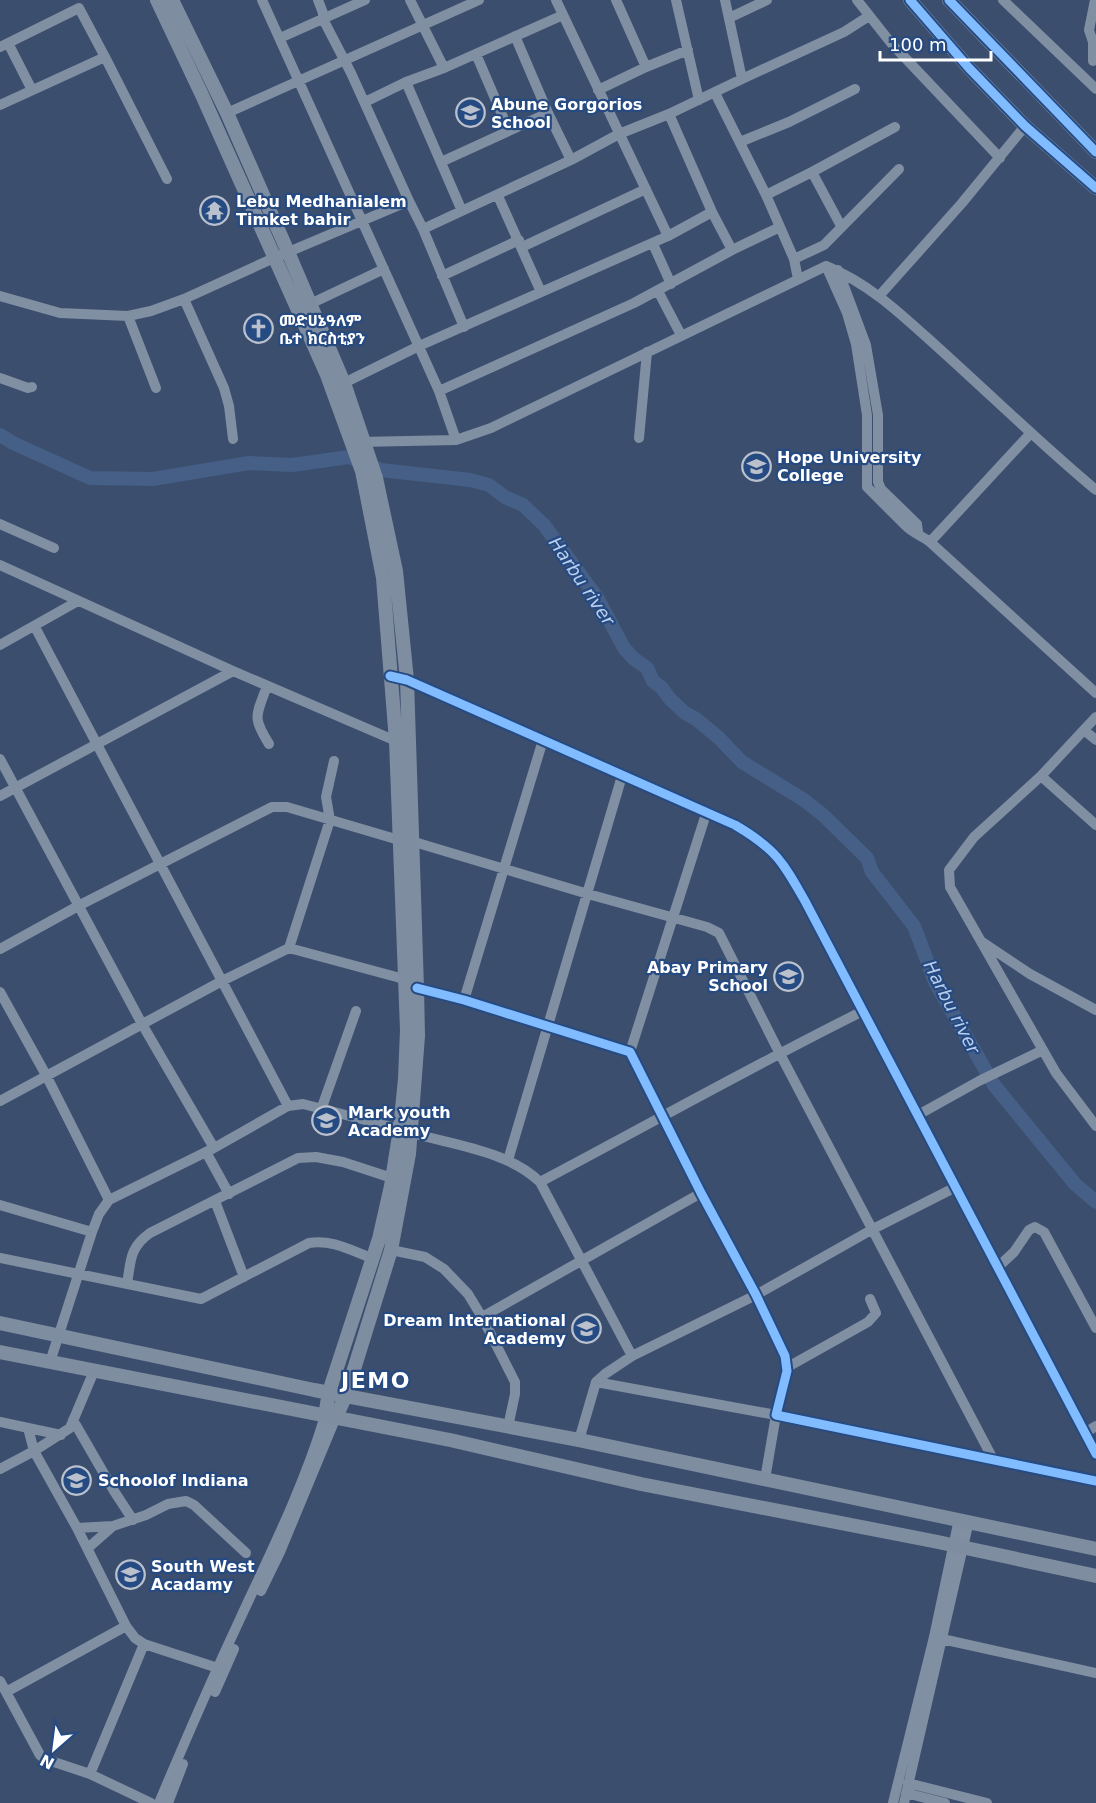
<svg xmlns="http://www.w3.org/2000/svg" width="1096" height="1803" font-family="'DejaVu Sans','Noto Sans Ethiopic',sans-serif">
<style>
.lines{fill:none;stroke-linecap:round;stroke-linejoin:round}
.river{stroke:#465f86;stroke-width:14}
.minor{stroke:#818fa3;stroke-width:10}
.major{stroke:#7f8da1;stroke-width:14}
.cycleway-casing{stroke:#264a82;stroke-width:13}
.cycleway{stroke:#80bcff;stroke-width:9}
.labels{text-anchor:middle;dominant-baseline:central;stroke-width:4.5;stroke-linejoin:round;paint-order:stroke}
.poi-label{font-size:16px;font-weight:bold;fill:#fff;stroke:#264a82;text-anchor:start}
.water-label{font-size:18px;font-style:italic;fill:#b9cfee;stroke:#264a82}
.district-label{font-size:22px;font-weight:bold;letter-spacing:1.5px;fill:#fff;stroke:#264a82}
</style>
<rect width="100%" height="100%" fill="#3b4e6d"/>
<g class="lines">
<path class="river" d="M0 435 13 443 90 478 153 479 249 463 292 465 349 457 381 470 470 480 489 485 505 497 523 505 544 525 598 599 624 648 634 659 647 668 653 681 662 688 670 699 685 713 696 719 719 738 742 762 804 800 823 815 867 858 872 872 914 926 935 982 994 1085 1075 1184 1096 1202"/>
<path class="minor" d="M262 0 439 391 456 440
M318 0 323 13V19L351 73 409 201
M410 0 444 68
M676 0 699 100
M857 0 891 43 1000 158
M1003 0 1096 89
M729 18 767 0
M515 36 548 113 571 160
M280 38 365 0
M8 43 32 90
M0 47 79 8 105 57 0 105
M476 54 509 131
M105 57 167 179
M1093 61V42L1089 30 1095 0
M646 67 688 50
M742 79 844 32 869 16
M406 82 462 211
M598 90 646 67 616 0
M715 93 766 195 794 259 798 279
M365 102 406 82 444 68 563 15
M227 113 479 0
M740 142 789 122 855 89
M441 162 548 113
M812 172 841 226
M766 195 812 172 895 127
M498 196 541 292
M712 212 732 250
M423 229 464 327
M668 236 712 212 669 114
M653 244 671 284
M522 247 646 189
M794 259 824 245 899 169
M826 266 847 313 856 344 867 415V487L906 526C913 533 922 536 930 542L1096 693
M838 270 866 345 878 415V482L881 489 917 524 918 532
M442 276 519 240
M658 291 681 335
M880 295 962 203 1025 126
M0 296 60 313 128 316 151 311 184 299 274 258 409 201 423 229 571 160 619 134 669 114 742 79 725 0
M184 299 224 388 229 406 233 439
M310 304 384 269
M128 316 156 388
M0 378 28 388 32 387
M344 383 419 346 668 236 556 0
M439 391 634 303 732 250 780 227
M639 438 647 352
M359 442 456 440 491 428 826 266C873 285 906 319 943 352 994 398 1043 446 1096 490
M0 524 54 548
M930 542 1030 434
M0 565 233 671 396 741
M35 627 288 1106
M0 645 78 601
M390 676 407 680 735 825C776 849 783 862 805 901L1096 1454
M267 686C256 716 252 717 269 744
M1096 717 1041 776 974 837 949 870 950 887 1056 1073 1096 1126
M1085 731 1096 740
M0 759 142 1024 214 1148
M1041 776 1096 825
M0 796 233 671
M411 841 588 894 707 927 719 933 779 1052 993 1459
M982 942 1030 974 1096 1010
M289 948 330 820 326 797 334 761
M0 949 80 905 272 807H287L399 840
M417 988 464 1000 630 1052 701 1193 756 1295 785 1356 787 1371 776 1415 1096 1481
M0 992 46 1075 109 1200
M464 1000 543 740
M630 1052 706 814
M0 1101 222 981 289 948 404 979
M322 1107 356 1011
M918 1115 979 1081 1043 1050
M412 1133C454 1145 508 1151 540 1182L632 1356
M206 1152 229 1194
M508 1160 622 776
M540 1182C648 1125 754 1065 863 1011
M215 1201 244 1277
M0 1205 92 1232
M391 1250 425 1257 444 1269 468 1294 482 1317 515 1382V1394L508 1427
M0 1258 201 1299 309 1243C332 1239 352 1251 374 1259
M998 1267 1014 1252 1029 1230 1035 1227 1044 1232 1096 1328
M127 1284C131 1261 129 1248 150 1233L298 1158 316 1157 343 1162 392 1178
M482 1317 701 1193
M50 1362 92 1232 99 1214 109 1200 214 1148 288 1106 303 1104 400 1129
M786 1368 868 1322 876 1313 870 1299
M596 1382 776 1415 765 1479
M73 1420 114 1491 133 1520
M0 1422 61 1435
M28 1428 34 1451 77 1528 126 1626 135 1638 144 1644 224 1670
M1085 1433 1096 1426
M579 1440 596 1382 605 1374 632 1356 756 1295 873 1229 956 1187
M0 1469 34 1451 70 1428 94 1371
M77 1528 113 1526 146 1515 168 1504 186 1501 194 1505 246 1553
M88 1548 113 1526
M261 1591 280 1552 336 1417
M942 1639 1096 1673
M0 1681 40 1755 45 1759 90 1774 151 1803
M6 1692 126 1626
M215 1692 234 1649
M90 1774 144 1644
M908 1783 987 1803
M906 1793 945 1803
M159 1803C185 1741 212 1679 240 1619 271 1552 304 1486 325 1416
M168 1803 183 1764
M893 1803 934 1637 959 1519
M904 1803 969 1521"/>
<path class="major" d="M157 0 202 95 327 375 362 471 383 578 396 741 407 1030 405 1079 400 1129 391 1186 379 1239 329 1392 325 1416
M172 0 227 113 288 252 344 383 376 478 396 571 407 680 417 988 418 1036 409 1154 391 1250 346 1395 336 1417
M910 0 969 68 1025 126 1096 188
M949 0 1096 152
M0 1323 314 1390 579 1440 1096 1549
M0 1352 450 1440 641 1484 938 1542 1096 1576"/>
<defs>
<path id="cycleway" d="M910 0 969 68 1025 126 1096 188
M949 0 1096 152
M390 676 407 680 735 825C776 849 783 862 805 901L1096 1454
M417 988 464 1000 630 1052 701 1193 756 1295 785 1356 787 1371 776 1415 1096 1481"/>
</defs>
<use href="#cycleway" class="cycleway-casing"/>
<use href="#cycleway" class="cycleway"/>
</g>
<defs>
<symbol id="school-ring" viewBox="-11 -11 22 22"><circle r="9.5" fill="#264a82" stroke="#bac1cc" stroke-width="1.5"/><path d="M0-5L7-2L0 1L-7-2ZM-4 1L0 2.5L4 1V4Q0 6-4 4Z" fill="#bac1cc"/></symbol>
<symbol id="temple-ring" viewBox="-11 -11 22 22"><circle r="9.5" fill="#264a82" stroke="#bac1cc" stroke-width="1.5"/><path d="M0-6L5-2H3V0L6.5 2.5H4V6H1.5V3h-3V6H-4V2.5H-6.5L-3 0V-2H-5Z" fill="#bac1cc"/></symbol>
<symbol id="church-ring" viewBox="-11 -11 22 22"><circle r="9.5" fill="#264a82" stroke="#bac1cc" stroke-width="1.5"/><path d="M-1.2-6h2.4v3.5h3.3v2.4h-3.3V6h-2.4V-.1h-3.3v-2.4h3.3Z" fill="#bac1cc"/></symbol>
</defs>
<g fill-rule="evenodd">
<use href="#school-ring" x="454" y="96" width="33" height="33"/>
<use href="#temple-ring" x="198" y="194" width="33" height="33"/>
<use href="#church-ring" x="242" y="312" width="33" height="33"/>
<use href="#school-ring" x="740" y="450" width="33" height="33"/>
<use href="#school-ring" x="772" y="960" width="33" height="33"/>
<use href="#school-ring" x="310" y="1104" width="33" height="33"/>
<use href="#school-ring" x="570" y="1312" width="33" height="33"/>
<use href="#school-ring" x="60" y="1464" width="33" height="33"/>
<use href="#school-ring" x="114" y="1558" width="33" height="33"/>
</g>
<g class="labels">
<g class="poi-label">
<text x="491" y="104">Abune Gorgorios<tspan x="491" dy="18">School</tspan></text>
<text x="236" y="201">Lebu Medhanialem<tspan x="236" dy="18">Timket bahir</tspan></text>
<text x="279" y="320">መድሀኔዓለም<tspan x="279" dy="18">ቤተ ክርስቲያን</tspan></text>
<text x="777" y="457">Hope University<tspan x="777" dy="18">College</tspan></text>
<text x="768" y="967" text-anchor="end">Abay Primary<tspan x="768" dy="18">School</tspan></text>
<text x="348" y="1112">Mark youth<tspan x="348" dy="18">Academy</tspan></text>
<text x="566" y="1320" text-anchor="end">Dream International<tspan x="566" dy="18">Academy</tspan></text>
<text x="98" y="1480">Schoolof Indiana</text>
<text x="151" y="1566">South West<tspan x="151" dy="18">Acadamy</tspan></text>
</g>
<g class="water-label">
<text transform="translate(582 581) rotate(56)">Harbu river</text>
<text transform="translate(952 1007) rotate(63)">Harbu river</text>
</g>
<g class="district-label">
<text x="376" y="1380">JEMO</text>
</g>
</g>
<g transform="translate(54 1749) rotate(208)" stroke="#264a82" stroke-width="4.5" paint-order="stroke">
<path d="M0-4.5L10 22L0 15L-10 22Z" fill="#ffffff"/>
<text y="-9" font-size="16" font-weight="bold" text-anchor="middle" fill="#ffffff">N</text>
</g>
<path d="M880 51v9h111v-9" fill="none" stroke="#ffffff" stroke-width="3"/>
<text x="889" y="51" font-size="18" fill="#ffffff" stroke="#264a82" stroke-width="4.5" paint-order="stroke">100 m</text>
</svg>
